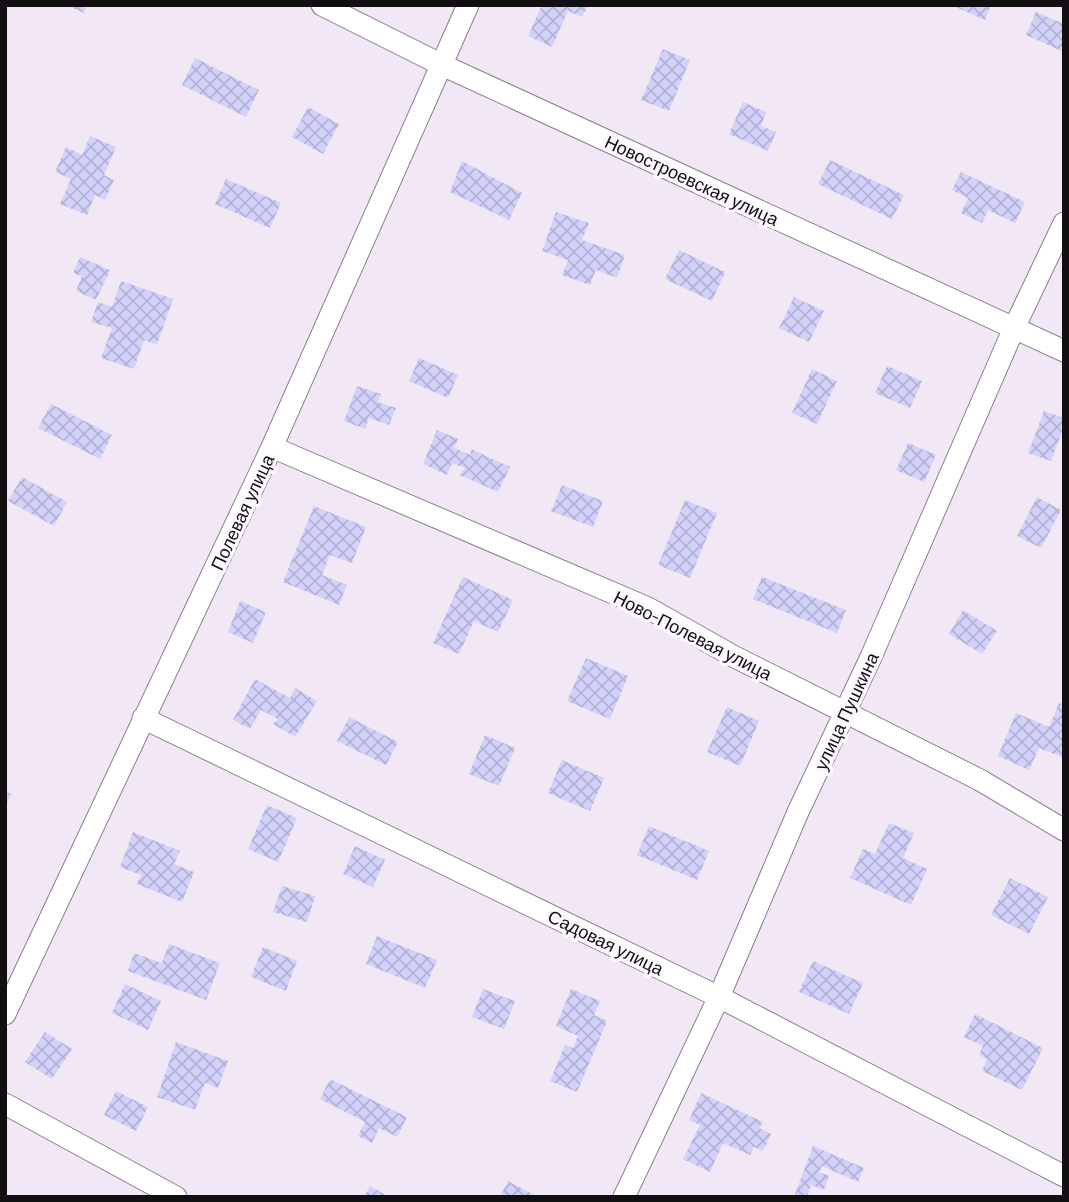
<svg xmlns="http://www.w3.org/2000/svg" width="1069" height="1202" font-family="Barlow,sans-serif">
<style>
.building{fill:url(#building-cross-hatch)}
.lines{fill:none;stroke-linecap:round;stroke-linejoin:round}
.minor-casing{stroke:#8a818d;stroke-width:23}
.minor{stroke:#fff;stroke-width:21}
.labels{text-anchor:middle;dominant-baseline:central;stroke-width:7;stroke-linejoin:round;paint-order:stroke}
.street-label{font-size:18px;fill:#120f13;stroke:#fdf7ff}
</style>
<defs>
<pattern id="building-cross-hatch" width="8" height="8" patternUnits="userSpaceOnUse" patternTransform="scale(1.75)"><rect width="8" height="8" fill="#d2d1fa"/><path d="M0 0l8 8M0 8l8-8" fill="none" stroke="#b3b2d5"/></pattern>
</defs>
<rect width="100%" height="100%" fill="#f2e8f5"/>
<path class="building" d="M66 5H87L84 13Z
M542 5H588L582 17 568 11 552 47 528 36Z
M951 5H991L985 20Z
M1036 12 1064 24V52L1026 35Z
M663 49 690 60 669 111 641 100Z
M195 58 259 90 246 117 182 85Z
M743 102 766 112 761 126 776 132 768 151 729 134Z
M308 107 339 124 323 154 292 137Z
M90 136 116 147 104 175 114 180 105 200 95 195 87 215 60 204 71 179 55 172 66 147 82 155Z
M830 160 904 195 892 219 818 184Z
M462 161 522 193 509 220 450 192Z
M961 172 1025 202 1015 223 988 210 982 223 961 213 968 198 952 190Z
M226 179 281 203 270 228 215 204Z
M556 212 589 223 582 240 625 255 617 278 596 270 590 285 562 275 568 260 542 251Z
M679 250 725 272 712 301 665 279Z
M80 257 110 270 96 300 76 291 82 276 73 273Z
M121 281 173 299 157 345 144 340 134 369 101 358 112 328 91 322 98 302 112 307Z
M794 297 824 311 809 342 779 328Z
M419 358 458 375 448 398 409 381Z
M887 366 922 381 910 408 875 393Z
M812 369 837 381 817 424 792 413Z
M357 386 381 394 378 402 396 408 389 425 369 418 365 429 344 421Z
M51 404 112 435 100 459 38 428Z
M1044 411 1064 418V426L1051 461 1028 453Z
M437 430 458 439 454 448 471 455V449L510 467 498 492 460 475 465 468 452 463 447 475 423 464Z
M908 443 936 455 924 482 896 470Z
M22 477 67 502 54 526 8 501Z
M562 485 603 501 593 527 551 511Z
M1037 497 1061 510 1041 548 1017 536Z
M685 500 717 513 690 578 658 565Z
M314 506 366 527 352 563 330 555 322 575 347 585 339 605 283 582Z
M463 577 513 600 498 632 474 621 459 654 433 643Z
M762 577 846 610 837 633 753 599Z
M240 601 266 612 253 643 228 632Z
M963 610 997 631 982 654 949 634Z
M586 658 628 676 610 719 567 701Z
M255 679 290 698 295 688 317 701 295 737 273 724 278 719 261 710 250 729 233 720Z
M1059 703 1064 705 1062 757 1039 748 1029 770 998 756 1016 713 1049 727Z
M727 707 759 721 740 766 707 752Z
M349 717 398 742 386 765 337 741Z
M485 735 515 748 499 786 469 774Z
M562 760 604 778 590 811 548 793Z
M5 791 11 794 5 808Z
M267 805 297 818 278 862 248 849Z
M889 823 914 833 903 858 927 869 911 905 850 878 863 849 875 854Z
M649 826 709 851 697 880 637 855Z
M133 832 180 851 174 864 194 872 182 902 137 884 141 875 120 867Z
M355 846 385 860 373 887 343 874Z
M1010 878 1048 897 1029 934 991 915Z
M282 886 315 896 307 922 273 912Z
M377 936 437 960 425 988 366 964Z
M169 944 220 963 206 1000 128 971 134 953 162 963Z
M263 947 297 961 286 991 251 977Z
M813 961 863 983 849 1014 799 992Z
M125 984 161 1001 148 1030 112 1013Z
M483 989 515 1001 504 1029 472 1017Z
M571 989 600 1001 594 1015 607 1021 577 1092 550 1081 565 1045 573 1048 578 1036 556 1026Z
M975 1014 1043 1048 1022 1090 982 1071 987 1059 979 1055 983 1046 964 1037Z
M45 1032 72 1049 52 1079 25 1062Z
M176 1042 228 1061 218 1088 205 1083 195 1110 157 1097Z
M330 1079 407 1117 397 1137 379 1128 372 1143 358 1136 365 1122 320 1099Z
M116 1091 148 1107 136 1131 104 1115Z
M701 1093 763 1122 759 1128 771 1134 763 1151 754 1147 750 1155 723 1143 710 1172 683 1159 700 1125 689 1120Z
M813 1146 864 1168 858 1182 822 1166 819 1172 829 1176 824 1190 811 1185 807 1197H794Z
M508 1181 538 1197H500Z
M370 1186 389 1197H364Z"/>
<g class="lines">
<defs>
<path id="minor" d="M322 5 440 64 1064 351
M272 447 648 608 733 656 980 780 1064 830
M143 718 719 997 1064 1176
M5 1014 272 447 468 5
M5 1104 176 1197
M624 1197 719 997 798 812 871 657 1014 328 1064 223"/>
</defs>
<use href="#minor" class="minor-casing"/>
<use href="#minor" class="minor"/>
</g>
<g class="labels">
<g class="street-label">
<text transform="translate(692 180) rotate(25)">Новостроевская улица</text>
<text transform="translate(242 512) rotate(-65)">Полевая улица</text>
<text transform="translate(693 635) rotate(27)">Ново-Полевая улица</text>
<text transform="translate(846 711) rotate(-65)">улица Пушкина</text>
<text transform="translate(606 942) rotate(26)">Садовая улица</text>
</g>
</g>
<rect width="1069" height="1202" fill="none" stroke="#120f13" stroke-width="14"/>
</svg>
